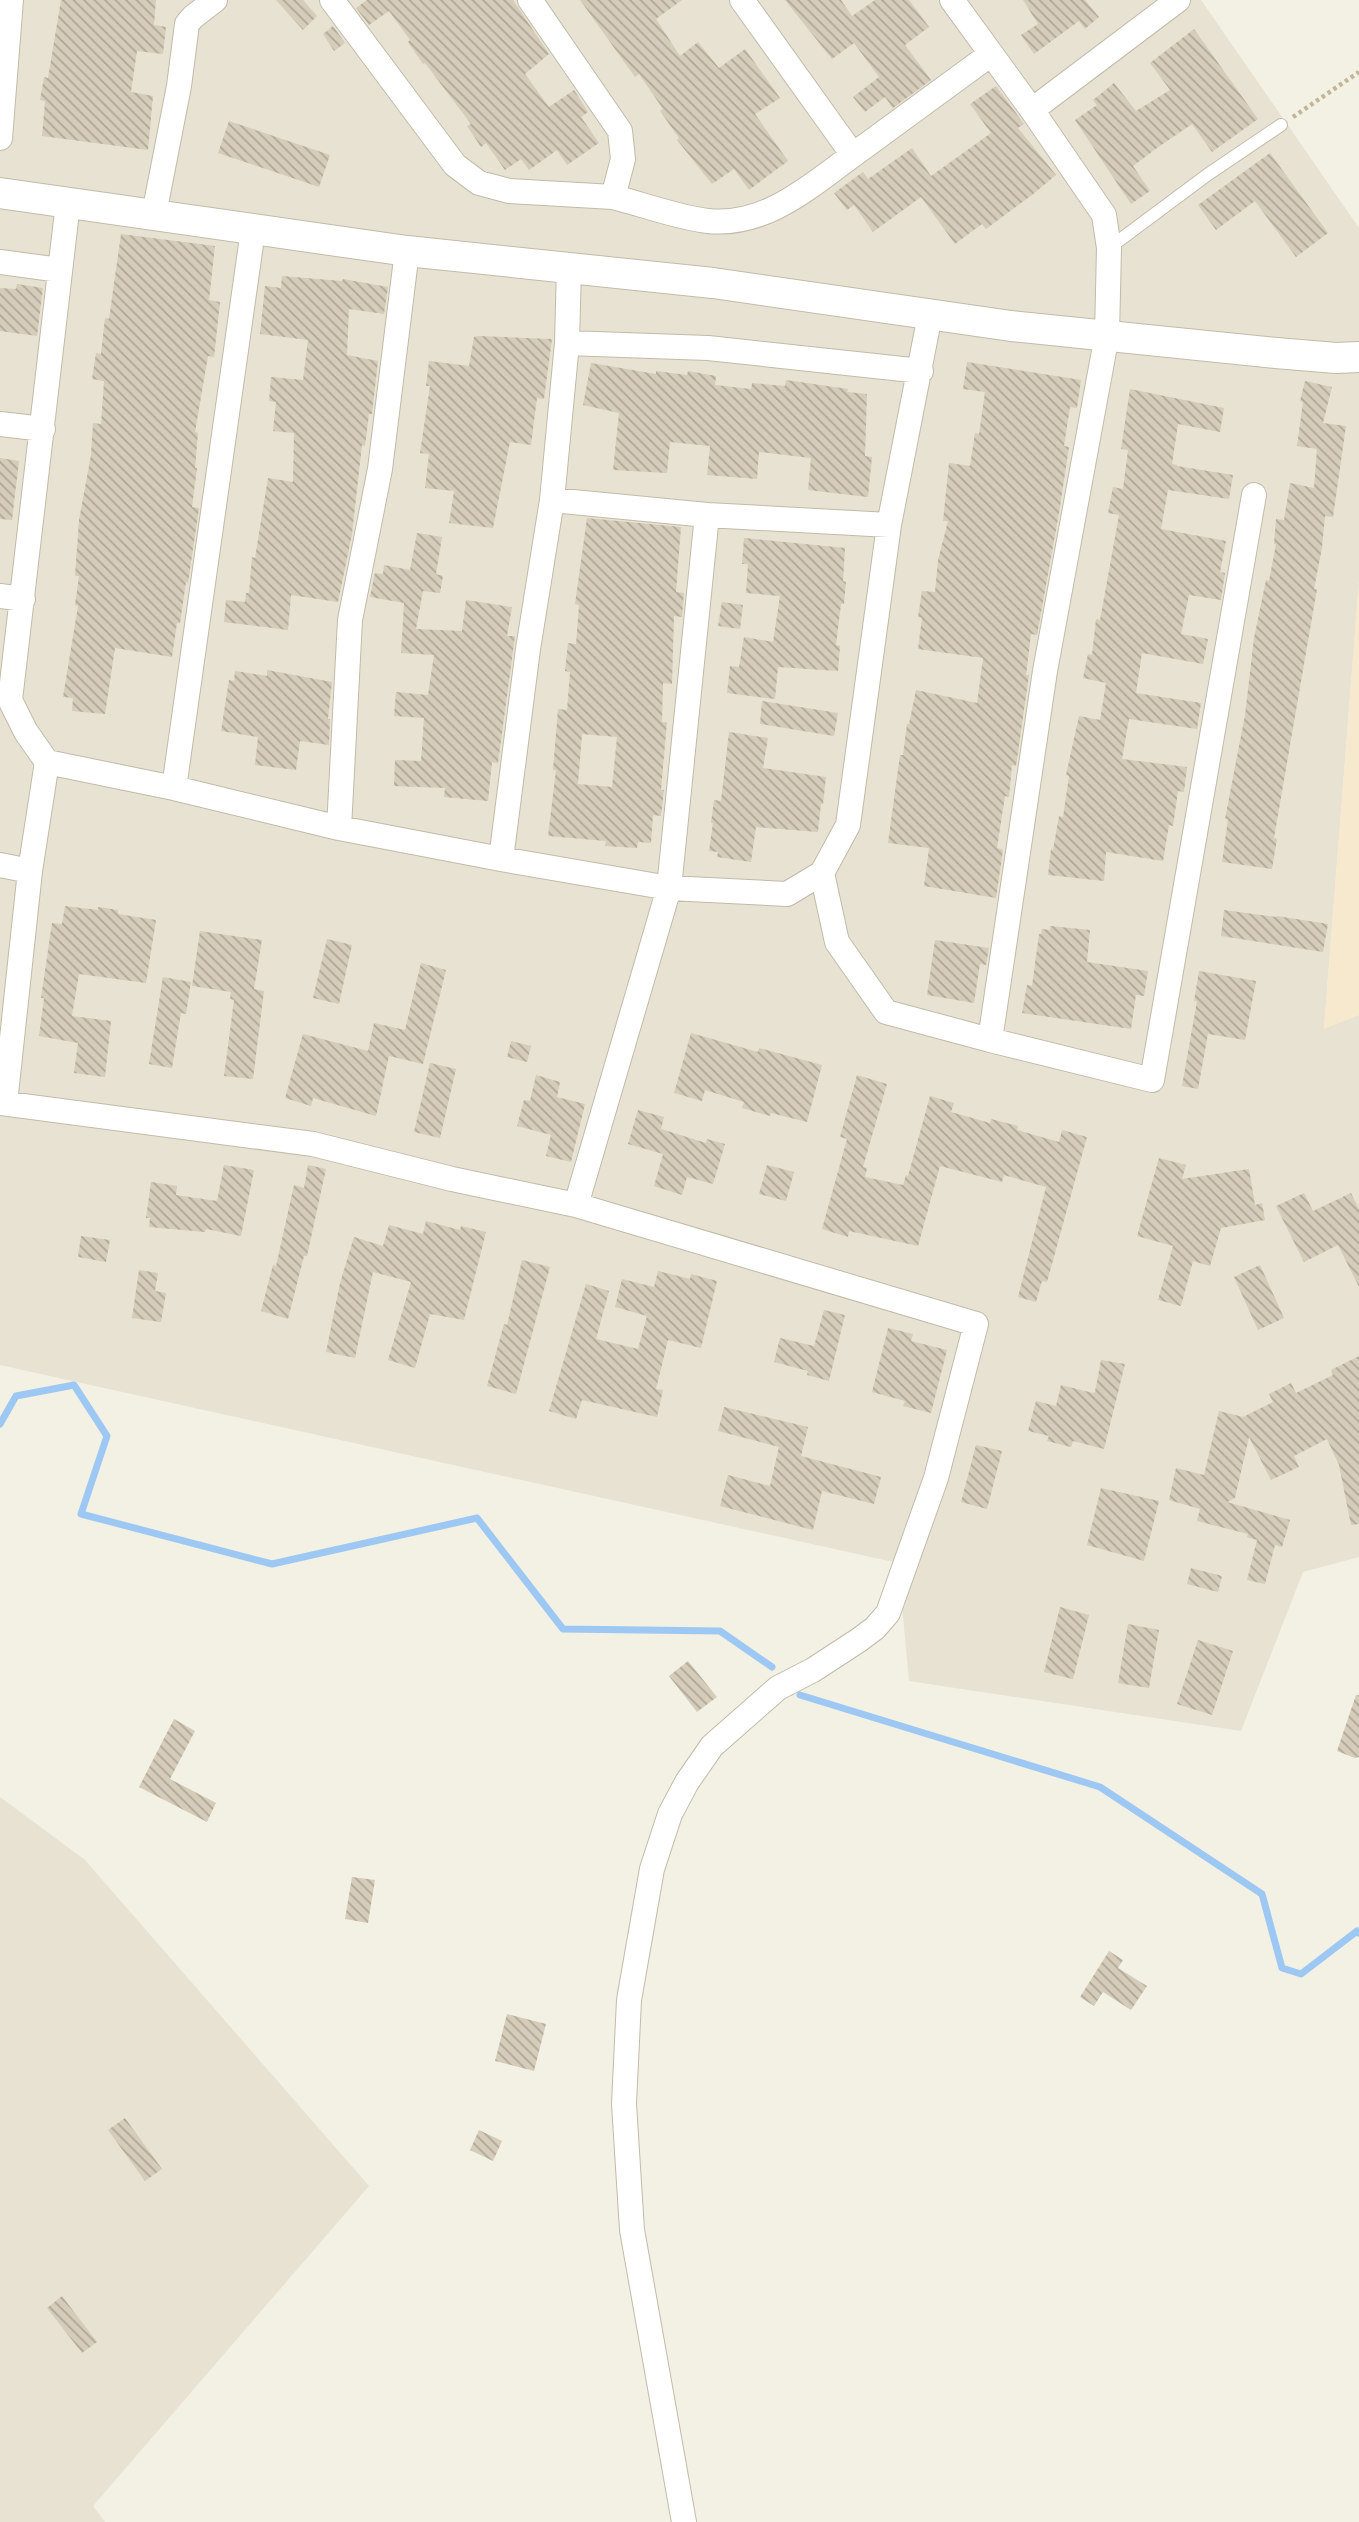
<svg xmlns="http://www.w3.org/2000/svg" width="1359" height="2522" font-family="'Nunito Sans',sans-serif">
<style>
.residential{fill:#e7e2d2}
.commercial{fill:#f6e9cd}
.lines{fill:none;stroke-linecap:round;stroke-linejoin:round}
.stream{stroke:#9dc8f3;stroke-width:7}
.building{fill:url(#building-back-hatch);fill-rule:evenodd}
.service-casing{stroke:#c1bba9;stroke-width:14}
.minor-casing{stroke:#c1bba9;stroke-width:26}
.tertiary-casing{stroke:#c1bba9;stroke-width:32}
.path{stroke:#c1b697;stroke-width:4.5;stroke-dasharray:3.5 3.5;stroke-linecap:butt}
.service{stroke:#fff;stroke-width:12}
.minor{stroke:#fff;stroke-width:24}
.tertiary{stroke:#fff;stroke-width:30}
</style>
<defs>
<pattern id="building-back-hatch" width="6" height="6" patternUnits="userSpaceOnUse" patternTransform="scale(1.75)"><rect width="6" height="6" fill="#d5ccb9"/><path d="M-1 5l2 2M0 0l6 6M5-1l2 2" fill="none" stroke="#afa797"/></pattern>
</defs>
<rect width="100%" height="100%" fill="#f3f0e4"/>
<path class="residential" d="M0 0H1201L1359 228V581L1324 1028 1359 1015V1557L1303 1572 1241 1731 909 1681 898 1563 0 1365Z
M0 1797 85 1860 369 2186 93 2506 105 2522H0Z"/>
<path class="commercial" d="M1359 581V1015L1324 1029Z"/>
<g class="lines">
<path class="stream" d="M0 1424 16 1396 74 1385 107 1436 81 1514 272 1564 477 1518 563 1629 720 1631 772 1667
M800 1695 1100 1787 1262 1894 1282 1968 1301 1974 1357 1931 1359 1933"/>
</g>
<path class="building" d="M61 0H156L154 25 166 27 163 54 137 51 131 92 153 96 148 150 42 136 45 101 40 100 44 77 48 78Z
M276 0H303L317 16 303 30Z
M367 0H513L549 54 525 74 549 107 574 90 588 112 581 117 599 143 567 165 557 150 529 170 521 159 505 170 486 143 481 147 467 126 471 124 425 63 423 64 408 42 410 40 389 11 369 25 356 8Z
M580 0H682L656 19 680 56 698 42 719 68 745 49 780 98 755 114 788 161 749 190 734 169 712 184 677 140 679 138 660 111 663 109 639 74 635 77Z
M785 0H841L852 16 875 0H909L929 27 905 45 931 80 893 108 885 97 865 112 853 97 879 77 854 43 832 59Z
M1023 0H1085L1099 17 1085 29 1079 21 1034 54 1021 35 1038 24Z
M333 26 345 43 334 51 323 34Z
M1194 29 1258 119 1212 152 1192 124 1157 148 1133 166 1150 191 1131 204 1075 120 1097 105 1093 100 1114 83 1136 111 1170 90 1150 63Z
M996 86 1024 124 1018 128 1056 175 1032 195 986 229 982 224 955 244 921 197 873 232 854 205 847 210 834 193 863 172 868 179 912 148 931 176 991 133 970 104Z
M229 121 330 155 319 187 218 153Z
M1270 153 1328 233 1296 257 1255 201 1216 230 1198 205Z
M121 234 215 246 209 300 220 302 214 357 208 356 195 432 198 433 195 468H197L192 507 199 508 188 583 186 582 180 623H177L172 657 115 648 105 714 72 711 73 698 63 697 78 606 75 605 79 576H75L79 520 91 455 93 423 101 424 104 381 92 379 96 353 101 354 105 318 109 319Z
M282 276 342 281 343 279 388 287 384 314 349 309 347 355 378 361 372 414H369L365 446 362 445 352 534 338 602 291 595 288 630 224 622 226 600 245 602 246 593H249L252 557 255 558 268 478 293 482 294 433 273 431 276 402 269 401 271 377 303 380 308 340 260 334 265 286 281 288Z
M17 284 43 288 37 336 0 331V288L16 289Z
M478 336 552 339 544 399 537 398 531 445 510 442 493 528 449 523 454 491 425 488 429 454 420 453 430 386H426L429 361 469 366 474 337Z
M967 362 1081 380 1077 408 1070 407 1064 446 1069 447 1059 513 1037 635 1031 634 1026 675H1029L1016 766 1012 765 1009 797 1005 796 997 848 1003 850 996 898 924 886 929 848 888 843 900 755H903L907 724H909L916 690 977 703 983 658 918 649 922 618 918 617 922 591 935 592 938 560 948 521H943L949 463 970 466 975 433 979 434 985 392 963 389Z
M591 363 656 374V371L687 375 688 371 716 376 715 385 751 389 752 383 785 386 786 380 848 389 847 392 867 394 865 456 872 457 868 497 808 490 811 458 759 452 757 479 707 475 710 446 670 442 667 473 613 470 619 413 583 405Z
M1305 381 1332 387 1323 423 1346 426 1333 517 1325 516 1322 548 1314 589H1317L1274 838 1277 839 1272 869 1222 862 1228 819H1225L1245 715 1254 638 1266 580 1269 581 1276 544H1274L1276 519 1284 520 1290 483 1314 488 1317 449 1297 446 1303 402 1300 401Z
M1130 389 1224 408 1220 432 1178 424 1172 464 1177 465V466L1233 475 1229 499 1168 490 1161 529 1226 541 1220 572 1225 573 1221 600 1189 595 1181 634 1208 639 1203 664 1142 653 1136 693 1201 703 1197 729 1129 719 1122 759 1187 767 1184 792 1178 791 1173 826 1169 825 1163 861 1106 852 1104 881 1048 875 1051 849 1053 850 1059 816 1063 817 1069 776 1066 775 1079 716 1100 720 1106 683 1083 678 1088 654 1092 655 1096 619 1100 620 1119 515 1108 513 1113 487 1123 489 1128 450 1121 449Z
M0 458 19 461 12 520 0 519Z
M587 518 681 527 676 592 684 593 682 617 674 616 672 684 663 683 662 722H667L661 790H664L661 816 653 815 651 843 638 842 637 848 605 846 606 841 548 836 556 770H553L558 709 567 710 570 672 565 671 568 643 576 644 579 605 575 604ZM582 734 617 737 612 787 578 784Z
M417 533 442 537 436 574 443 576 440 593 423 591 416 629 462 631 466 600 512 607 507 636H515L498 763 492 762 488 801 444 797 445 788 394 786 395 760 421 761 424 718 394 716 396 692 428 695 434 655 401 653 404 603 370 597 375 573 383 574 384 565 410 570Z
M744 538 845 548 843 581 846 582 844 604H841L836 645 840 646 838 671 778 667 775 699 727 693 730 666 739 667 744 637 773 642 780 596 746 593 748 564H742Z
M722 602 743 605 740 629 718 626Z
M267 670 332 682 328 719H330L329 745 300 741 296 770 255 765 258 737 221 731 229 680 234 681 235 671 267 676Z
M762 701 838 713 834 736 760 724Z
M729 732 768 738 763 768 826 777 823 804H821L818 832 756 827 751 862 717 857 718 852 709 851 713 823H711L714 800 721 801Z
M65 906 98 910V907L118 910V914L156 920 146 983 79 974 72 1016 111 1021 105 1077 74 1073 78 1043 39 1036 44 998H41L52 923 62 924Z
M1224 910 1276 917 1277 916 1328 924 1323 952 1221 936Z
M1050 926 1090 930 1087 962 1148 971 1144 996 1136 995 1131 1029 1022 1013 1027 985 1032 986 1039 934H1041L1042 929 1050 930Z
M200 931 262 940 254 989 264 991 253 1079 224 1076 234 1000 230 999 231 992 192 986Z
M327 939 352 945 339 1004 313 998Z
M935 940 989 948 986 965 980 964 974 1003 927 995Z
M421 963 446 970 423 1064 389 1056 376 1116 313 1098 311 1106 285 1098 303 1034 368 1051 374 1023 405 1030Z
M1199 971 1256 981 1245 1040 1208 1034 1198 1089 1182 1086 1197 1001H1194Z
M163 977 191 982 186 1014 181 1013 172 1068 149 1064Z
M691 1033 758 1052 759 1048 822 1065 807 1122 771 1113 770 1116 742 1108 744 1102 705 1090 702 1101 674 1093Z
M511 1041 531 1046 527 1062 507 1057Z
M430 1063 456 1069 440 1138 414 1132Z
M536 1075 560 1082 557 1097 585 1104 571 1162 546 1156 551 1135 517 1126 524 1100 530 1101Z
M857 1075 887 1084 863 1167 867 1168 865 1177 903 1185 906 1175 908 1176 930 1096 954 1103 951 1112 990 1123 991 1119 1018 1126 1017 1130 1059 1142 1062 1130 1087 1137 1047 1282 1042 1281 1036 1302 1018 1297 1046 1187 1004 1175 1002 1182 940 1166 918 1246 849 1231 848 1237 822 1229 847 1139 840 1137Z
M638 1110 664 1117 661 1129 706 1143 707 1139 725 1144 713 1184 687 1177 682 1195 654 1186 663 1154 628 1144Z
M1159 1158 1186 1165 1182 1179 1249 1169 1255 1205 1262 1203 1265 1220 1221 1228 1210 1266 1193 1261 1181 1306 1158 1300 1173 1246 1137 1236Z
M224 1165 254 1170 241 1236 206 1229 205 1232 149 1227 150 1218H146L151 1182 177 1186 176 1195 217 1201Z
M308 1165 326 1169 307 1256H304L288 1319 261 1311 273 1265 276 1266 294 1185 304 1188Z
M767 1165 794 1172 786 1201 759 1194Z
M1304 1193 1313 1211 1351 1193 1359 1209V1287L1338 1245 1304 1262 1276 1206Z
M426 1221 460 1230 461 1226 486 1232 464 1320 430 1314 415 1368 388 1360 411 1282 373 1272 355 1358 326 1352 340 1283 354 1237 383 1246 389 1225 423 1234Z
M81 1236 110 1240 106 1262 78 1257Z
M522 1260 550 1267 516 1394 487 1386 504 1324 507 1325Z
M1260 1265 1284 1318 1258 1330 1234 1277Z
M139 1270 158 1273 155 1291 166 1293 161 1322 132 1318Z
M658 1271 690 1279 691 1274 717 1281 701 1348 668 1340 656 1389 663 1390 657 1417 582 1400 576 1419 549 1411 586 1284 609 1291 596 1339 638 1349 647 1316 615 1307 622 1279 654 1287Z
M824 1310 845 1315 829 1381 807 1375 808 1371 774 1362 780 1338 814 1346Z
M888 1328 913 1334 911 1341 947 1350 931 1413 903 1406 905 1401 872 1392Z
M1359 1356V1524L1351 1525 1339 1465 1327 1439 1294 1456 1299 1467 1271 1480 1249 1437 1235 1498 1227 1502 1290 1520 1282 1547 1275 1545 1265 1584 1247 1580 1257 1540 1247 1537 1248 1534 1197 1521 1200 1509 1169 1500 1176 1468 1204 1475 1219 1411 1243 1417 1273 1402 1269 1394 1291 1383 1296 1393 1333 1375 1331 1370Z
M1101 1360 1125 1364 1104 1449 1073 1441 1071 1447 1047 1441 1049 1436 1028 1431 1036 1401 1056 1406 1061 1385 1093 1393 1095 1392Z
M724 1407 808 1427 801 1456 881 1477 874 1504 822 1491 813 1530 720 1506 728 1475 770 1486 779 1447 718 1431Z
M976 1445 1002 1451 987 1509 961 1502Z
M1101 1488 1159 1501 1144 1561 1087 1545Z
M1191 1568 1222 1576 1218 1592 1187 1584Z
M1060 1607 1089 1615 1073 1679 1044 1672Z
M1128 1624 1159 1630 1149 1688 1118 1683Z
M1198 1640 1233 1651 1212 1715 1177 1704Z
M688 1661 717 1697 697 1712 669 1676Z
M1356 1695H1359V1757L1355 1758 1337 1751Z
M174 1719 195 1731 170 1779 216 1803 207 1822 139 1787Z
M352 1877 375 1880 368 1923 345 1919Z
M1109 1951 1123 1960 1118 1968 1147 1986 1131 2010 1103 1992 1094 2006 1080 1997Z
M507 2014 546 2024 534 2071 495 2061Z
M125 2118 162 2169 145 2181 108 2130Z
M479 2130 502 2141 493 2161 470 2150Z
M62 2296 97 2342 82 2353 47 2308Z"/>
<g class="lines">
<defs>
<path id="service" d="M1109 248 1207 175 1281 125"/>
<path id="minor" d="M332 0 455 165 479 183 509 191 613 197 623 159 620 131 530 0
M742 0 853 155 991 54
M952 0 1032 110 1104 215 1109 248 1107 335 1045 671 990 1040 1152 1080 1254 495
M1032 110 1178 0
M0 138 11 0
M613 197C642 204 679 218 708 221 765 227 809 187 853 155
M68 203 10 700 26 732 47 762 174 788 339 828 501 859 669 888 787 894 822 873 848 825 889 525 930 315
M154 214 179 86 187 24 193 17 215 0
M0 262 60 270
M567 343 708 348 921 371
M0 424 43 429
M552 500 707 515 889 525
M0 596 23 599
M174 788 253 230
M339 828 350 620 380 469 407 251
M501 859 528 649 552 500 567 343 569 267
M0 865 30 871
M822 873 837 942 886 1012 990 1040
M0 1103 313 1144 452 1179 576 1205
M5 1103 30 871 47 762
M684 2522 632 2230 624 2104 629 2000 652 1869 670 1814 687 1782 712 1746 778 1688 813 1670 859 1640 875 1628 888 1613 936 1478 976 1324 576 1205 669 888 707 515"/>
<path id="tertiary" d="M0 193 407 251 713 283 1011 326 1276 353 1336 358 1359 357"/>
</defs>
<use href="#service" class="service-casing"/>
<use href="#minor" class="minor-casing"/>
<use href="#tertiary" class="tertiary-casing"/>
<path class="path" d="M1293 117 1359 72"/>
<use href="#service" class="service"/>
<use href="#minor" class="minor"/>
<use href="#tertiary" class="tertiary"/>
</g>
</svg>
